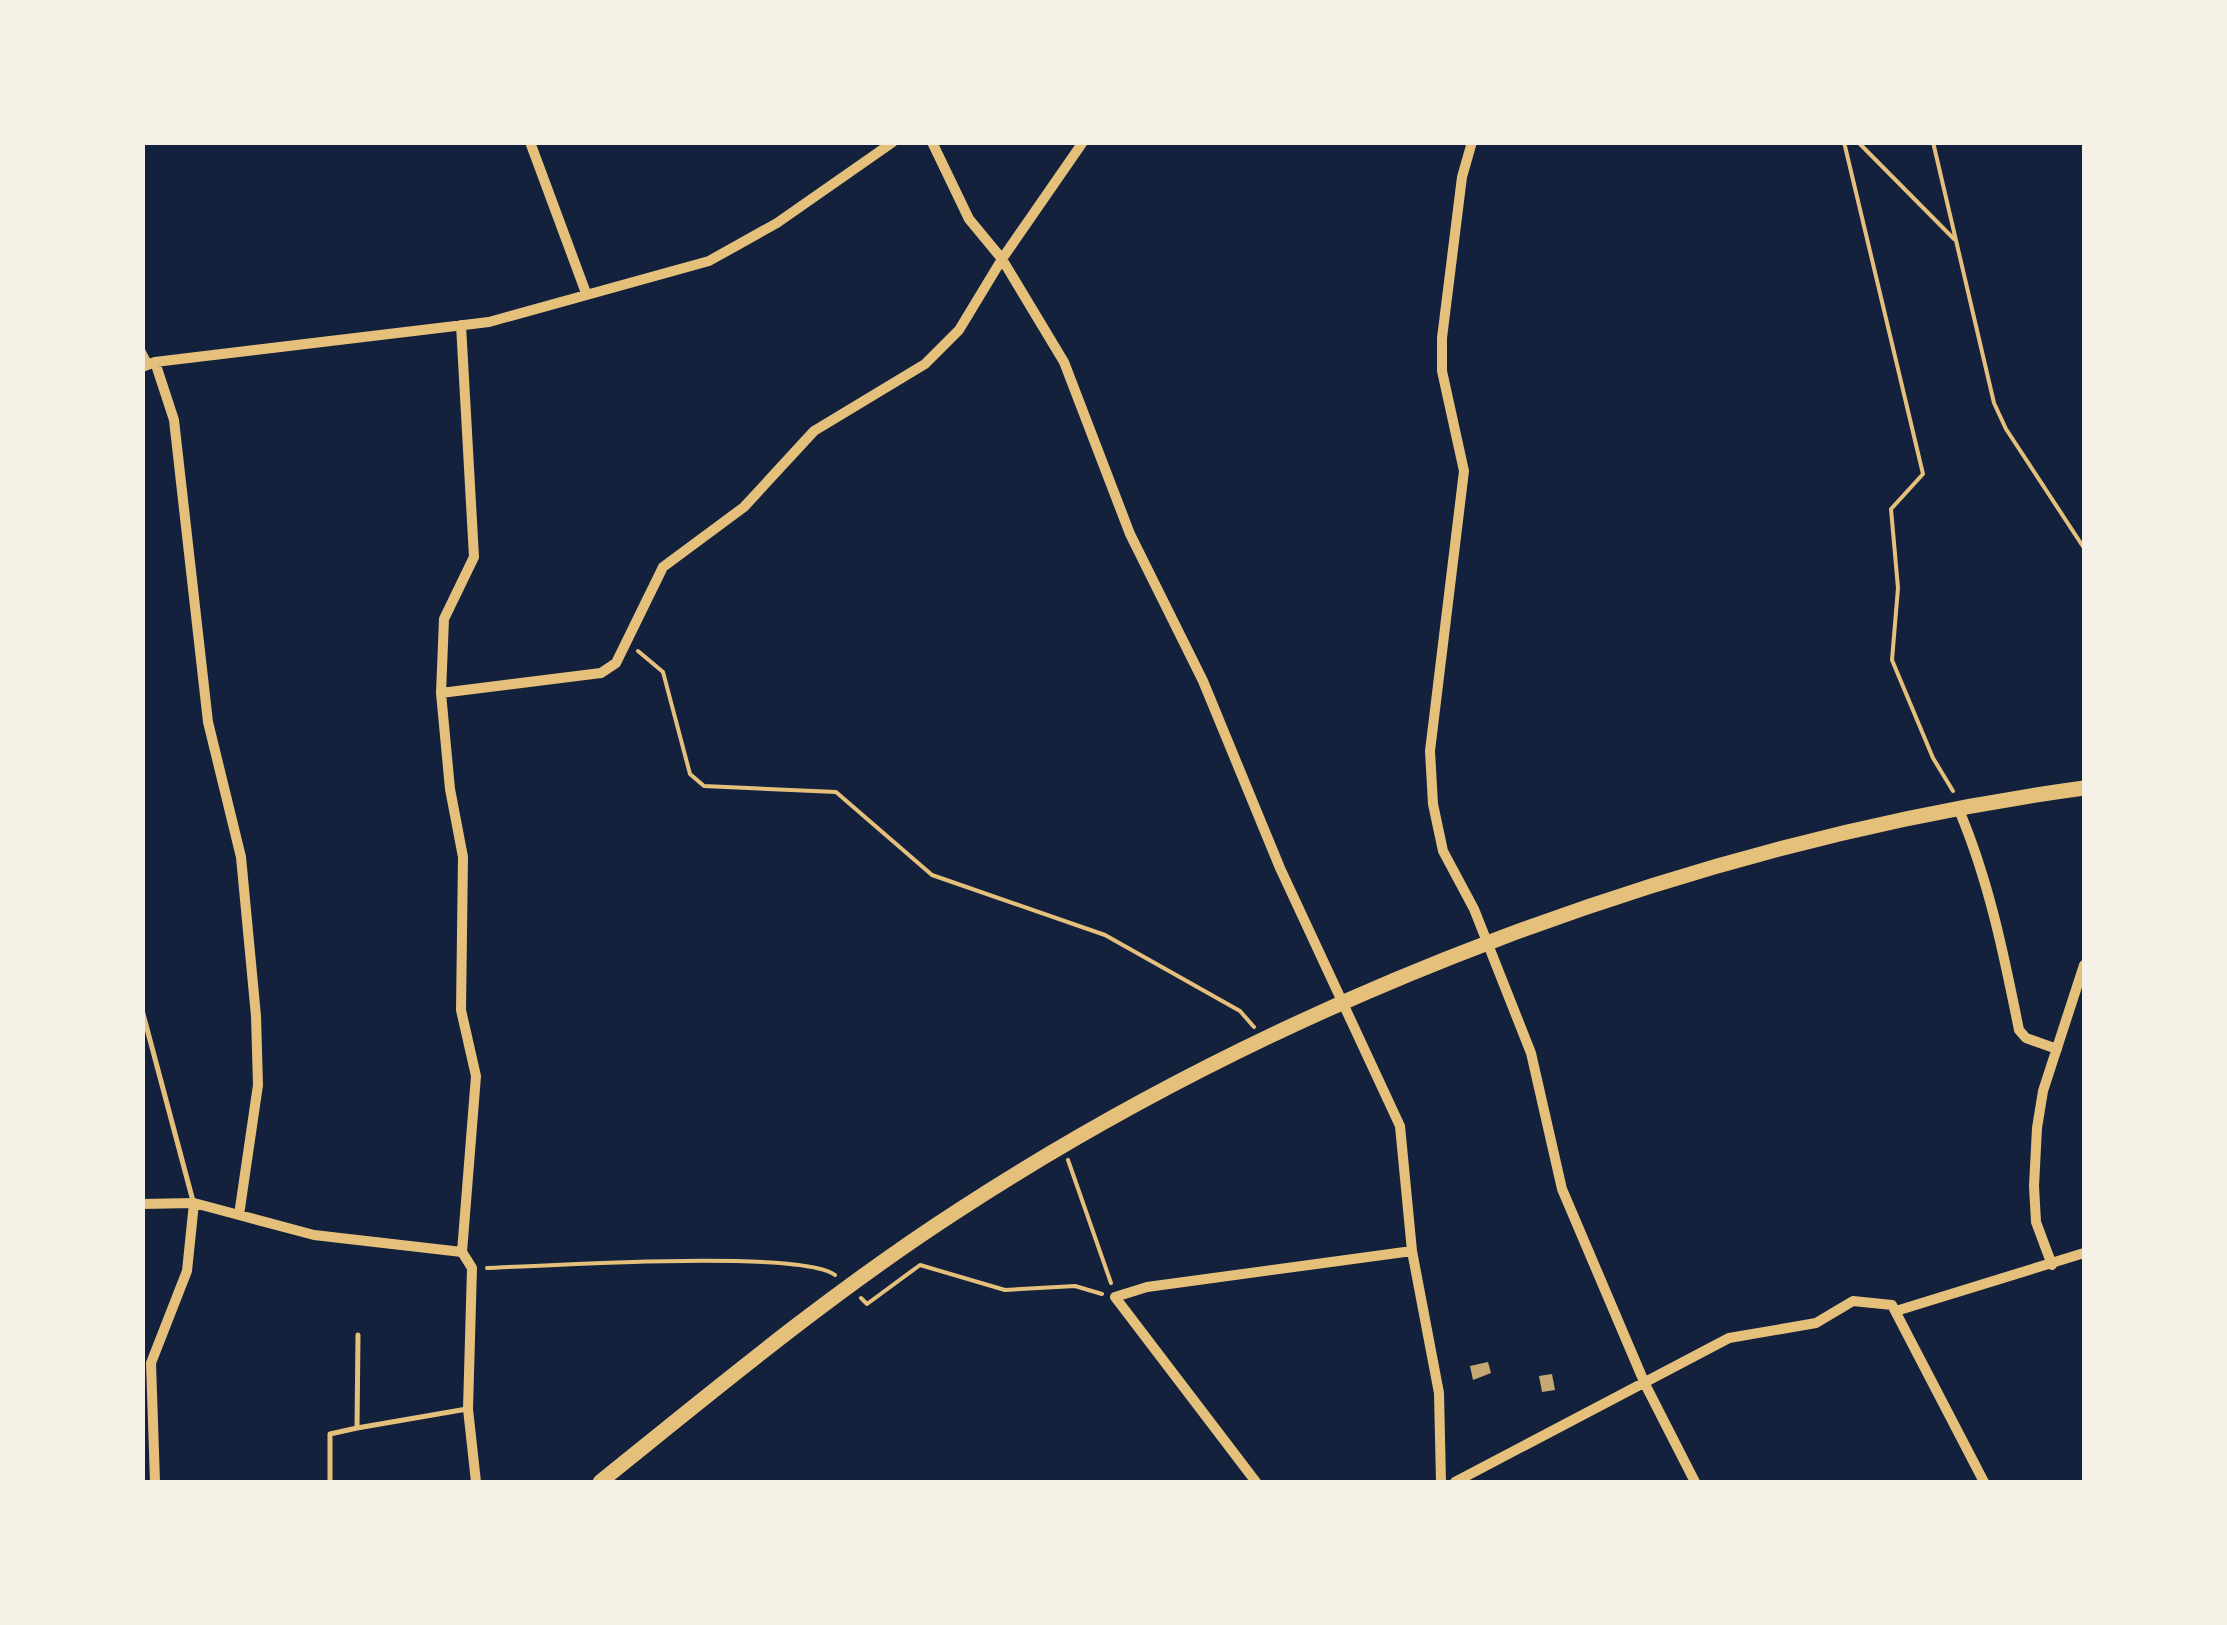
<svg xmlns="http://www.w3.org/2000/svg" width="2227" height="1625" font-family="'PT Sans Narrow',sans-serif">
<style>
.building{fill:#c6a872}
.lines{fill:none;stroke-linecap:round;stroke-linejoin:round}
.path{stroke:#e5c07b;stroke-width:4}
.service{stroke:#e5c07b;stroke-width:5}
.minor{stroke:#e5c07b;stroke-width:10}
.primary{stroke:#e5c07b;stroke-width:15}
</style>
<rect width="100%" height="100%" fill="#14213d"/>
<path class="building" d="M1488 1362 1491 1373 1473 1380 1470 1366Z
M1552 1374 1555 1390 1542 1392 1539 1376Z"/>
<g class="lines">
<path class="path" d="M1844 142 1923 474 1891 509 1898 588 1892 660 1933 758 1953 791
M1858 142 1954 239
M1933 142 1994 403 2006 429 2084 548
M638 651 663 672 690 774 704 786 836 792 932 875 1105 935 1240 1011 1254 1027
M1068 1160 1111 1283
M487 1268C544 1266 801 1249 835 1275
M861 1298 867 1304 920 1265 1005 1290 1075 1286 1102 1294"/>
<path class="service" d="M142 349 150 364
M142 1010 193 1201
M357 1428 467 1409
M330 1482V1434L357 1428 358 1335"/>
<path class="minor" d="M530 142 586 293
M932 142 969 219 1002 259 1064 362 1130 534 1203 681 1280 868 1400 1126 1412 1251 1439 1393 1441 1482
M1472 142 1462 177 1442 338V371L1464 471 1430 751 1433 804 1443 851 1474 909 1531 1053 1562 1189 1645 1384 1695 1482
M461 325 474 557 444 619 441 693 450 789 463 857 461 1010 476 1076 462 1252 472 1268 468 1409 476 1482
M142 367 155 362 489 322 709 261 777 223 893 142
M441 693 601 673 616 663 663 567 744 507 814 431 925 364 959 330 1002 259 1083 142
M1959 810C1989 881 2004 955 2019 1030L2026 1038 2057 1049
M142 1204 194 1203 239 1215 258 1085 256 1016 241 857 208 722 174 420 155 362
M239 1215 314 1235 462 1252
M2052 1265 2036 1222 2034 1186 2037 1128 2043 1091 2084 965
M1896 1311 2084 1253
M155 1482 151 1363 187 1271 194 1203
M1256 1482 1115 1297 1147 1287 1412 1251
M1455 1482 1729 1338 1816 1323 1853 1301 1892 1305 1984 1482"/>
<path class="primary" d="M600 1482C717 1388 832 1292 959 1210 1288 996 1695 841 2084 788"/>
</g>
<rect width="2227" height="1625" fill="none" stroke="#f6f1e7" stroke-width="290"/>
</svg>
